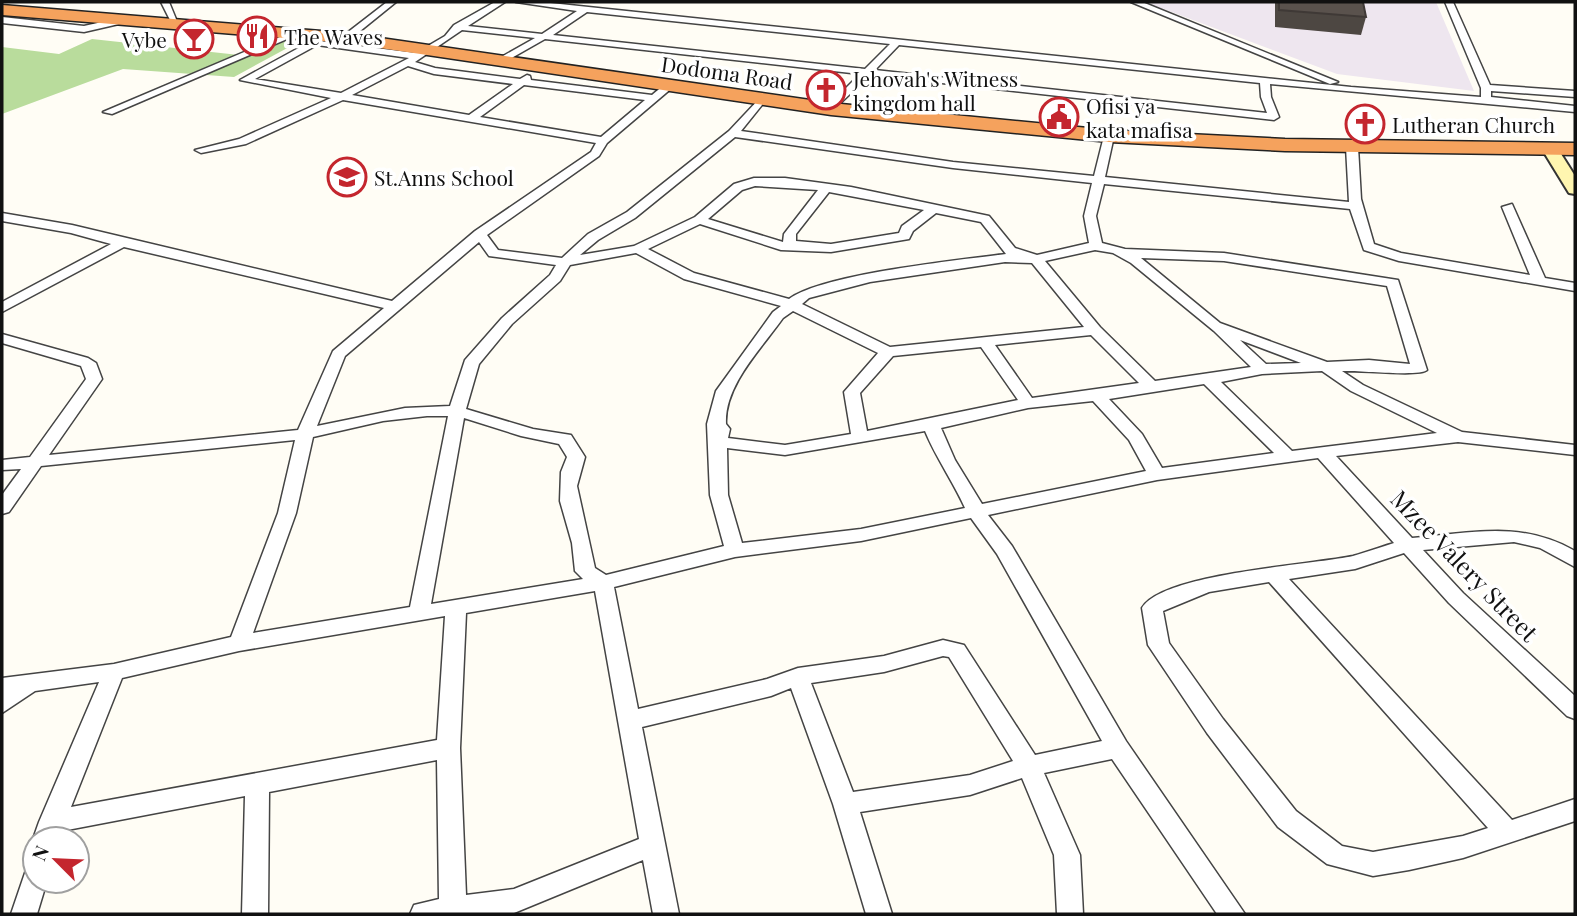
<svg xmlns="http://www.w3.org/2000/svg" width="1577" height="916" font-family="'Playfair Display',serif">
<style>
.industrial{fill:#eee6ef}
.forest{fill:#b9dc9c}
.lines{fill:none;stroke-linecap:round;stroke-linejoin:round}
.street-casing{stroke:#444;stroke-width:3}
.secondary-casing{stroke:#333;stroke-width:4}
.highway-casing{stroke:#222;stroke-width:3}
.street{fill:#fff;fill-rule:evenodd}
.secondary{fill:#fff6b0;fill-rule:evenodd}
.highway{fill:#f5a25d;fill-rule:evenodd}
.wall{fill:#4d4742}
.building{fill:#5a524d;stroke:#3f3936;stroke-width:2}
.labels{text-anchor:middle;dominant-baseline:central;stroke-width:7;stroke-linejoin:round;paint-order:stroke}
.far-poi-label{font-size:21px;fill:#111;stroke:#fff;text-anchor:start}
.far-street-label{font-size:21px;fill:#111;stroke:#fff}
.street-label{font-size:24px;fill:#111;stroke:#fff}
</style>
<rect width="100%" height="100%" fill="#fffdf5"/>
<path class="industrial" d="M1145 2H1436L1474 91 1337 74Z"/>
<path class="forest" d="M271 37 296 39 291 46 234 77 123 69 2 114V47L59 54 92 39 239 55Z"/>
<g class="lines">
<defs>
<path id="street" d="M161 2H169L178 24H172Z
M387 2H396L349 40H343V36Z
M495 2H505L468 26 542 34 577 11 516 2H541L1351 87 1481 97V88L1445 2H1453L1490 85 1575 91V97L1491 91V97L1575 106V112L1270 84 1271 97 1279 117 1274 120 870 75 831 112 826 109 827 107 860 74 545 39 499 65 494 62 496 60 535 38 462 30 415 62 435 68 520 79 527 75 530 76 531 80 652 95 664 85 673 87 607 143 599 156 487 235 498 250 562 258 588 234 627 212 729 131 761 97 766 100 741 131 953 162 1094 176 1104 136 1109 133 1114 136 1105 177 1349 202 1346 147 1352 144 1358 147 1361 199 1374 244 1401 253 1530 275 1502 207 1512 204 1545 278 1575 283V291L1399 261 1364 250 1350 209 1104 184 1096 216 1102 243 1125 249 1224 253 1398 280 1427 370C1420 377 1358 370 1342 371L1363 385 1462 432 1575 445V455L1458 442 1336 456 1412 538C1472 533 1520 520 1575 551V567L1540 548 1514 542 1423 550 1463 593 1575 696V719L1567 716 1449 603 1404 553 1355 569 1289 579 1512 820 1575 799V821L1463 858 1409 870 1373 876 1327 864 1278 827 1207 733 1148 645 1142 608C1162 573 1312 565 1353 556 1367 552 1381 547 1394 543L1318 458 1157 480 988 515 1012 546 1126 741 1245 914H1217L1112 759 1044 773 1080 855 1083 914H1057L1054 855 1022 778 970 795 860 812 892 914H866L833 804 791 688 771 696 642 727 679 914H653L643 860 514 913 410 914 414 905 439 899 437 760 269 792 268 914H242L245 796 62 831 59 839H35V842L33 839 39 822 99 682 35 691 2 713V678L114 664 231 637 278 513 295 440 41 466 9 512 2 514V495L21 469 2 470V460L30 457 86 379 81 366 2 343V334L88 358 96 363 102 379 49 455 298 430 333 351 384 308 124 247 2 312V302L111 244 71 233 2 221V213L72 225 392 301 475 231 591 152 596 143 343 100 246 144 201 153 195 150 239 139 331 98 240 80 306 44 303 39 416 53 445 36 454 25ZM587 12 890 44 865 69 553 35ZM317 45 409 58 341 93 255 79ZM899 45 1260 83 1261 97 1267 113 875 70ZM408 66 434 74 513 84 469 115 352 95ZM524 85 645 100 601 137 480 117ZM735 137 953 168 1092 183 1084 216 1089 243 1037 255 1015 248 989 216 851 187 785 178H754L734 184 695 217 634 246 580 255 598 240 635 218ZM755 186 818 190 784 234 783 242 708 219 742 190ZM829 192 924 210 902 226 899 233 831 244 796 241V234ZM936 213 981 222 1006 254C959 260 823 274 789 299L694 273 648 249 700 224 781 250 831 252 909 239 913 231ZM479 242 489 256 556 265 550 275 502 318 465 360 450 406 405 408 317 426 345 356ZM1095 250 1113 253 1131 263 1214 331 1251 367 1155 381 1100 327 1045 261ZM636 253 684 279 781 306 773 312 716 391 707 424 710 495 724 546 606 575 595 568 577 486 585 457 571 435 533 429 466 409 479 364 512 324 560 281 570 265ZM1141 258 1224 261 1387 286 1410 364 1369 360 1327 362 1220 323ZM1005 262 1032 263 1084 327 890 347 802 304 809 298 870 282ZM793 311 878 353 844 392 851 434 785 445 728 438 730 429 726 424C724 385 762 348 783 318ZM1091 335 1139 383 1032 398 995 345ZM1240 340 1301 363 1266 364ZM981 347 1018 400 867 431 860 393 893 356ZM1322 371 1351 391 1437 433 1292 451 1221 382 1262 374ZM1204 384 1274 453 1162 468 1142 434 1109 399ZM1093 401 1129 440 1146 471 982 504 955 460 941 428 1028 408ZM427 416H448L410 607 253 633 296 513 313 437 383 421ZM464 418 521 436 559 444 567 457 561 472 560 501 572 543 575 571 583 579 431 604ZM925 431C936 458 953 481 965 508L861 529 742 543 728 495 727 448 785 455ZM971 518 997 554 1102 741 1035 755 964 645 943 640 884 656 798 668 767 679 638 709 614 587 735 557 861 541ZM1269 582 1488 828 1463 836 1373 852 1342 846 1296 811 1223 719 1169 643 1163 611 1209 592ZM595 591 639 839 514 889 466 895 460 748 466 613ZM445 616 437 740 71 807 122 678 239 651ZM943 656 949 657 1013 761 970 775 853 792 811 683 884 672Z
M1131 2H1142L1338 82 1330 84Z
M129 16 132 21 84 32 2 23V17L84 26Z
M294 31 301 33 112 114 103 112Z
M35 866V881H47L37 914H11L26 870Z"/>
<path id="secondary" d="M1550 144 1556 146 1575 176V194L1569 193 1542 149Z"/>
<path id="highway" d="M2 5 346 33 831 103 1109 130 1285 139 1575 143V155L1285 151 1109 142 831 115 346 43 2 15Z"/>
</defs>
<use href="#street" class="street-casing"/>
<use href="#secondary" class="secondary-casing"/>
<use href="#highway" class="highway-casing"/>
<use href="#street" class="street"/>
<use href="#secondary" class="secondary"/>
<use href="#highway" class="highway"/>
</g>
<path class="wall" d="M1275 2H1363L1366 17 1361 35 1275 27Z"/>
<path class="building" d="M1279 2H1363L1366 17 1279 10Z"/>
<defs>
<symbol id="restaurant-ring" viewBox="-11 -11 22 22"><circle r="9.5" fill="#fff" stroke="#c4262e" stroke-width="1.5"/><path d="M-5-6h1v4h1v-4h1v4h1v-4h1v5L-1.5 .5V6h-2V.5L-5-1ZM5-6V6H3V1.5H1.5Q1.5-4 5-6Z" fill="#c4262e"/></symbol>
<symbol id="bar-ring" viewBox="-11 -11 22 22"><circle r="9.5" fill="#fff" stroke="#c4262e" stroke-width="1.5"/><path d="M-6-5H6L.8 .8V4.5H3.5V6h-7V4.5H-.8V.8Z" fill="#c4262e"/></symbol>
<symbol id="church-ring" viewBox="-11 -11 22 22"><circle r="9.5" fill="#fff" stroke="#c4262e" stroke-width="1.5"/><path d="M-1.2-6h2.4v3.5h3.3v2.4h-3.3V6h-2.4V-.1h-3.3v-2.4h3.3Z" fill="#c4262e"/></symbol>
<symbol id="civic-ring" viewBox="-11 -11 22 22"><circle r="9.5" fill="#fff" stroke="#c4262e" stroke-width="1.5"/><path d="M-.6-6.5H3V-4.5H.6V-3L4-1V1h2V6H-6V1h2V-1L-.6-3ZM-1.2 2.5V6h2.4V2.5Z" fill="#c4262e"/></symbol>
<symbol id="school-ring" viewBox="-11 -11 22 22"><circle r="9.5" fill="#fff" stroke="#c4262e" stroke-width="1.5"/><path d="M0-5L7-2L0 1L-7-2ZM-4 1L0 2.5L4 1V4Q0 6-4 4Z" fill="#c4262e"/></symbol>
</defs>
<g fill-rule="evenodd">
<use href="#restaurant-ring" x="235" y="14" width="44" height="44"/>
<use href="#bar-ring" x="172" y="17" width="44" height="44"/>
<use href="#church-ring" x="804" y="68" width="44" height="44"/>
<use href="#civic-ring" x="1037" y="95" width="44" height="44"/>
<use href="#church-ring" x="1343" y="102" width="44" height="44"/>
<use href="#school-ring" x="325" y="155" width="44" height="44"/>
</g>
<g class="labels">
<g class="far-poi-label">
<text x="284" y="36">The Waves</text>
<text x="167" y="39" text-anchor="end">Vybe</text>
<text x="853" y="78">Jehovah's Witness<tspan x="853" dy="24">kingdom hall</tspan></text>
<text x="1086" y="105">Ofisi ya<tspan x="1086" dy="24">kata mafisa</tspan></text>
<text x="1392" y="124">Lutheran Church</text>
<text x="374" y="177">St.Anns School</text>
</g>
<g class="far-street-label">
<text transform="translate(727 72) rotate(8)">Dodoma Road</text>
</g>
<g class="street-label">
<text transform="translate(1465 565) rotate(46)">Mzee Valery Street</text>
</g>
</g>
<rect width="1577" height="916" fill="none" stroke="#111111" stroke-width="7"/>
<g transform="translate(56 860) rotate(294)"><circle r="33" fill="#ffffff" stroke="#a0a0a0" stroke-width="2"/>
<path d="M0-5L12 26L0 18L-12 26Z" fill="#c4262e"/>
<text y="-10" font-size="19" font-weight="bold" text-anchor="middle" fill="#111111">N</text>
</g>
</svg>
